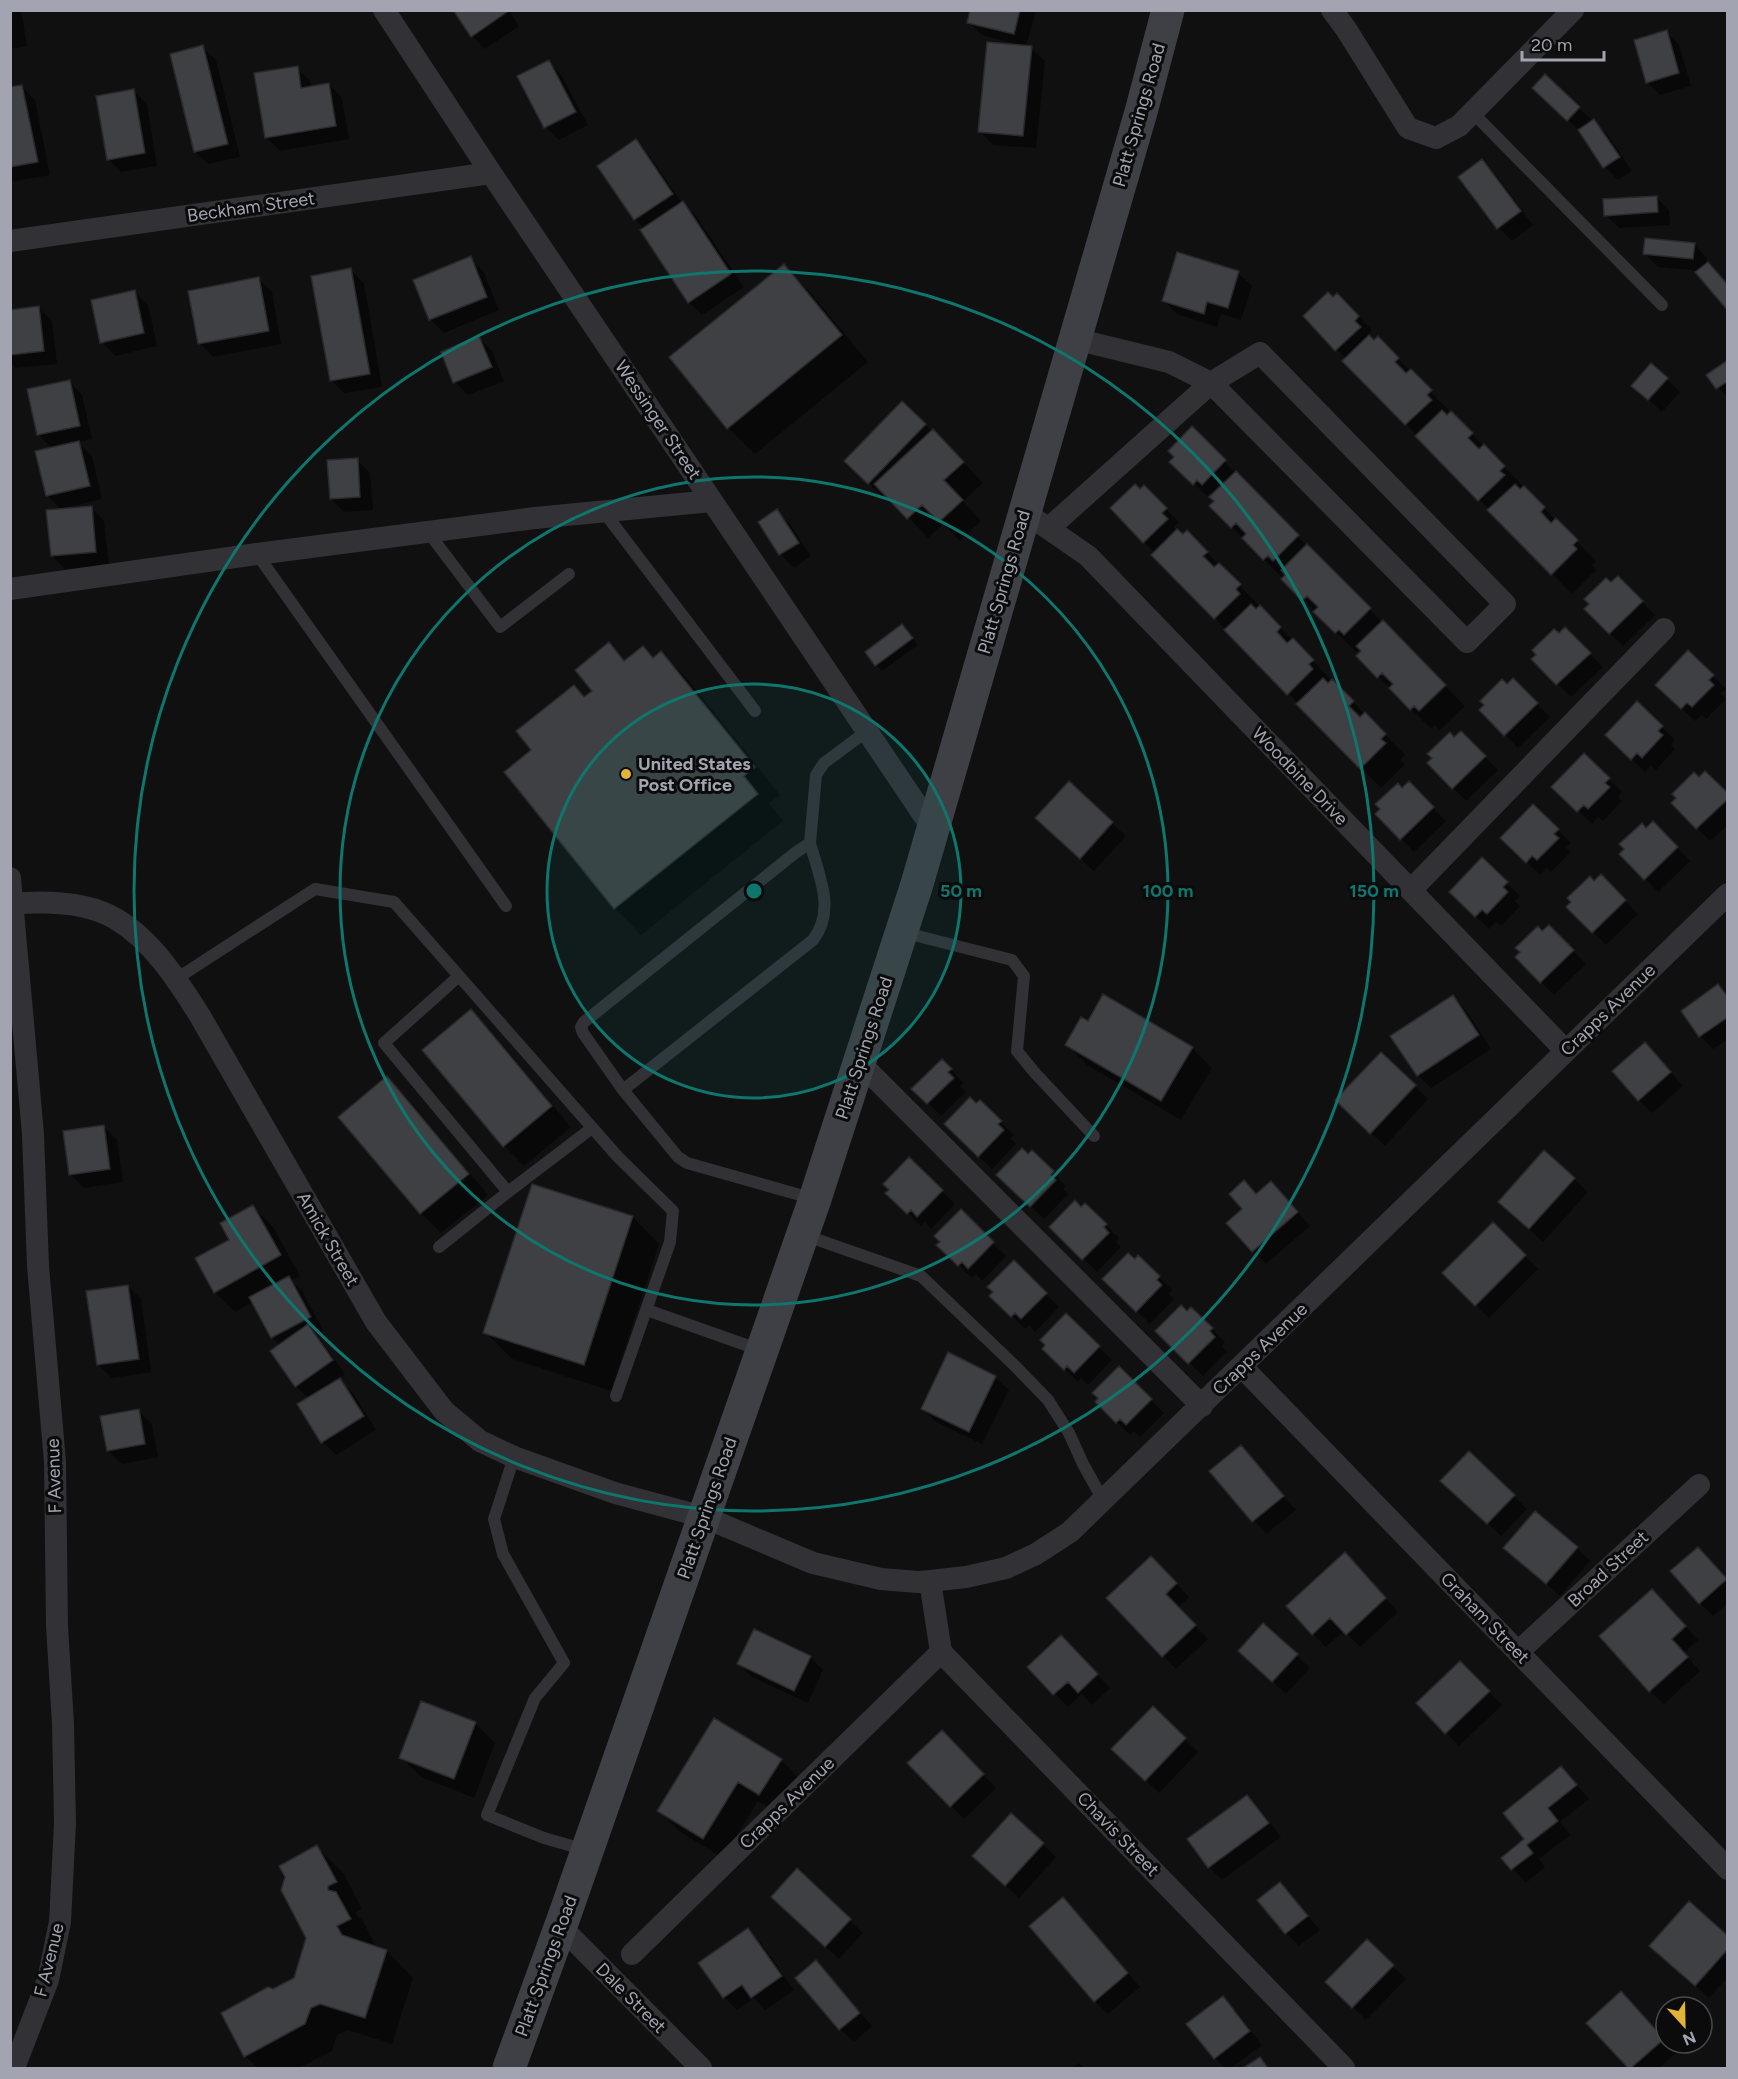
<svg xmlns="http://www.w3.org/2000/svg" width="1738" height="2079" font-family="Figtree,sans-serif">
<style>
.shadow{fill:#0007}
.building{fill:#3f4044;stroke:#2a2a2d;stroke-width:1.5}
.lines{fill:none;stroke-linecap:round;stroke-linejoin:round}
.lane{stroke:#313136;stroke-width:12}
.street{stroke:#313136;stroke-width:22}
.secondary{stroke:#3f4045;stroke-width:33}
.ring{fill:none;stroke:#0f766e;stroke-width:3}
.poi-dot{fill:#e2b336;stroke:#0b0b0c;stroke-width:2}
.labels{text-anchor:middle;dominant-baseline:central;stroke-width:6;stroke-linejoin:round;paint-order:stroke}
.street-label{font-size:18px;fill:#a2a5b1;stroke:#0b0b0c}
.poi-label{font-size:18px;font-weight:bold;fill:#a2a5b1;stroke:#0b0b0c;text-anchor:start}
.centre{fill:#0f766e;stroke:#0b0b0c;stroke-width:3}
.ring-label{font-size:18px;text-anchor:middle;font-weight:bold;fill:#0f766e;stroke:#0b0b0c;stroke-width:6;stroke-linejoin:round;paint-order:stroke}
</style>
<rect width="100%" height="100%" fill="#101011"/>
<path class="shadow" d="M10 10H21L27 46 10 49Z
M455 10H509L519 26 485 49 472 36Z
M971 10H1036L1026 47 1031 48 1045 61 1036 148 993 145 980 131 1019 45 982 35 968 22Z
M1666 31 1679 45 1691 86 1660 95 1647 82Z
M202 47 216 60 240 157 208 164 195 151Z
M548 61 561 75 588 125 559 140 546 127Z
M297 68 310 81 312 87 329 84 342 98 349 139 280 151 267 138Z
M1545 77 1607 134 1632 171 1618 180 1605 167 1582 133 1547 101Z
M21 86 35 100 50 175 10 182V89Z
M134 91 147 104 157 166 121 172 108 159Z
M636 141 649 155 682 203 696 216 744 287 702 315 689 302 644 228 635 219 599 166Z
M1482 161 1495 174 1533 225 1512 241 1499 228 1460 178Z
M1656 197 1669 210 1670 225 1619 228 1606 215Z
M1694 244 1707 258 1706 265 1708 264 1728 284V308L1700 271 1658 267 1645 254Z
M470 258 483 271 499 310 444 333 431 320 415 280Z
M784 266 810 292 868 362 755 454 728 428Z
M351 270 364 283 382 387 344 393 331 380Z
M1238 273 1252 286 1241 320 1221 314 1217 327 1177 314 1164 301Z
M259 279 272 292 281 344 213 357 200 343Z
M135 292 148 305 157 346 115 356 102 342Z
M1337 295 1372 330 1367 335 1374 342 1378 338 1596 561 1592 566 1596 570 1572 594 1344 361 1346 359 1305 316Z
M39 308 52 321 57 364 16 368 10 363V311Z
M479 338 492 351 504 381 468 395 455 382Z
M1728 362V398L1708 376Z
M1667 379 1680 392 1662 412 1633 385Z
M69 381 82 395 92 439 78 442 92 456 102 499 64 508V510L91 507 104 521 109 565 65 569 52 556 62 510 48 496 37 453 53 449 38 434Z
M902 403 953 451 983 483 963 501 981 521 960 541 943 524 928 538 885 493 882 496 846 461Z
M1192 429 1465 706 1440 730 1435 725 1431 729 1378 676 1363 651 1360 649 1356 652 1211 506 1216 501 1211 492 1207 496 1171 462Z
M357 460 370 473 373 510 344 512 331 499Z
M1144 487 1179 522 1174 527 1183 536 1187 532 1405 755 1400 760 1405 764 1381 788 1153 555 1155 553 1112 509Z
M777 511 790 524 811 556 794 568 781 555 760 522Z
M1618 578 1655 615 1623 646 1586 609Z
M1565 629 1603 667 1571 697 1533 659Z
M908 632 918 645 882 671 876 665Z
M609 644 626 662 643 648 654 659 661 653 688 680 780 795 769 803 783 821 641 935 615 908 533 750 574 687 585 698 594 691Z
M1713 676 1726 689 1721 694 1726 699 1706 719 1702 715 1695 721 1670 698Z
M1513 680 1550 717 1518 748 1481 710Z
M1637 703 1675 740 1671 745 1675 749 1656 770 1651 765 1645 772 1620 748Z
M1461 733 1498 770 1466 801 1429 763Z
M1584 755 1622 792 1618 797 1622 801 1603 821 1598 817 1592 824 1567 800Z
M1069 783 1126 836 1094 871 1050 831Z
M1409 784 1446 821 1414 852 1377 814Z
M1728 795V825L1710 841 1673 803Z
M1653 823 1690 861 1658 892 1621 854Z
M1558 830 1571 843 1566 848 1571 852 1551 872 1546 868 1540 875 1515 851Z
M1482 860 1520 896 1515 901 1520 906 1501 926 1496 922 1489 929 1464 905Z
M1601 876 1638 914 1606 945 1568 907Z
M1549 927 1586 964 1554 995 1517 957Z
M1718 986 1728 996V1039L1713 1049 1700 1036Z
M1453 997 1466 1010 1491 1049 1431 1088 1418 1075Z
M471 1011 491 1031 571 1127 524 1166 504 1146Z
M1088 1023 1192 1048 1212 1068 1181 1120 1087 1065 1067 1045Z
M1645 1044 1683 1086 1652 1113 1639 1100Z
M1381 1054 1428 1099 1385 1146 1350 1113Z
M942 1061 964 1083 960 1086 966 1092 941 1116 914 1089Z
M387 1078 407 1098 488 1195 441 1233 421 1213Z
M980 1102 1014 1135 1010 1138 1016 1144 992 1169 946 1124Z
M104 1127 117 1140 123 1182 84 1188 71 1175Z
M1544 1152 1588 1192 1543 1242 1513 1215Z
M1032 1153 1066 1186 1063 1189 1068 1194 1044 1219 998 1175Z
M909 1160 955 1204 931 1229 925 1222 921 1226 887 1193Z
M1257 1195 1284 1196 1310 1226 1266 1264 1253 1251Z
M1085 1205 1119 1238 1116 1242 1121 1247 1097 1272 1051 1227Z
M253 1207 273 1227 300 1276 291 1281 302 1291 323 1330 316 1334 345 1374 338 1379 353 1393 376 1430 336 1455 323 1442 309 1399 296 1386 280 1346 272 1337 253 1302 235 1312 215 1292 231 1240Z
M961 1212 1006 1256 982 1281 976 1274 972 1278 938 1245Z
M633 1217 659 1244 611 1391 512 1359 485 1332Z
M1493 1224 1538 1269 1489 1318 1444 1273Z
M1138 1257 1172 1290 1169 1294 1174 1299 1150 1324 1104 1279Z
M1014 1262 1059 1307 1035 1332 1029 1325 1025 1329 992 1296Z
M128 1286 141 1299 151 1372 112 1378 98 1365Z
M1191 1309 1225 1342 1222 1346 1227 1351 1203 1376 1157 1331Z
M1066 1315 1112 1360 1088 1385 1081 1378 1078 1382 1044 1349Z
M1119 1368 1164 1413 1140 1437 1134 1431 1130 1435 1097 1402Z
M995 1377 1009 1390 982 1444 936 1422 922 1408Z
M138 1411 152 1424 158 1457 122 1464 108 1451Z
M1241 1447 1296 1510 1266 1534 1211 1471Z
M1456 1494 1514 1496 1527 1509 1501 1536Z
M1505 1548H1577L1590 1561 1560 1596Z
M1711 1562 1728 1580V1603L1713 1616 1700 1603Z
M1358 1568 1398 1612 1360 1647 1344 1631 1326 1647 1313 1634Z
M1164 1571 1189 1597 1178 1608 1208 1639 1176 1669 1108 1598Z
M1665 1604 1698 1640 1684 1653 1700 1671 1664 1704 1650 1691Z
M1074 1650 1110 1688 1092 1705 1082 1694 1068 1707 1029 1667Z
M1296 1655 1310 1668 1286 1694 1253 1664Z
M810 1657 823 1670 808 1703 752 1677 739 1664Z
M1460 1663 1502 1705 1459 1746 1418 1703Z
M475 1723 495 1743 474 1798 421 1777 401 1757Z
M1185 1739 1198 1752 1159 1793 1113 1749Z
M955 1745 996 1788 964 1819 909 1763Z
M781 1760 801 1780 780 1814 758 1801 723 1858 679 1831 659 1811Z
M1561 1768 1589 1799 1560 1822 1570 1835 1539 1859 1545 1867 1526 1883 1503 1858 1527 1839Z
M1247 1797 1260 1810 1281 1837 1222 1880 1209 1867Z
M1012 1815 1056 1857 1019 1898 987 1869Z
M317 1847 344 1874 362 1909 355 1913 363 1921 377 1948 387 1951 413 1978 392 2044 348 2030 337 2035 332 2051 299 2068H258L245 2056 273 1991 295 1979 308 1938Z
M797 1870 863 1933 839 1959 786 1910Z
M1280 1884 1320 1930 1299 1946 1286 1933Z
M1076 1912 1140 1987 1108 2014 1095 2001Z
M748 1930 761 1943 794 1990 765 2010 754 1998 737 2010 724 1997Z
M1728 1938V1977L1709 1998 1651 1946Z
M1367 1941 1406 1979 1366 2020 1327 1982Z
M815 1962 872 2026 854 2042 840 2029Z
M1222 1998 1236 2011 1262 2045 1231 2068H1225L1215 2058Z
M1634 2007 1676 2053 1659 2068H1630L1588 2023Z
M1079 2063 1084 2068H1072Z"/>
<path class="building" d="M453 10H506L507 12 471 37Z
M970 10H1020L1014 34 967 23Z
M1667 30 1679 73 1646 83 1634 40Z
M987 42 1032 46 1023 136 978 132Z
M203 45 228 144 194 152 170 54Z
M549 60 576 112 544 128 517 76Z
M298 66 301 88 329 83 336 126 265 138 254 73Z
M1545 74 1580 107 1567 121 1532 88Z
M22 85 38 162 10 167V87Z
M134 89 145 153 107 160 96 96Z
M1594 119 1620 157 1603 168 1578 130Z
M636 139 673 194 634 220 597 166Z
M1482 159 1521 211 1497 229 1458 177Z
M1657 196 1658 212 1604 216 1603 199Z
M683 201 731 274 688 303 640 230Z
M1645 238 1695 243 1693 259 1643 254Z
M1177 252 1239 271 1228 308 1207 302 1204 314 1162 301Z
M471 256 487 297 429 320 413 280Z
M1708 262 1728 285V311L1695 272Z
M784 264 842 335 727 429 669 357Z
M351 268 370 374 330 381 311 276Z
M259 277 269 331 198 344 188 291Z
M135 290 144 333 100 343 91 300Z
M1328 292 1333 297 1337 293 1359 316 1355 321 1361 327 1335 351 1303 316Z
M39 306 44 351 10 355V310Z
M1369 335 1374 340 1378 336 1399 358 1395 362 1406 373 1411 369 1432 390 1427 395 1432 400 1405 425 1342 361Z
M479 336 492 367 453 383 441 352Z
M1728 360V381L1716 389 1706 375Z
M1651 363 1668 378 1648 400 1631 386Z
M70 380 80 426 37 435 27 389Z
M902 401 926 424 868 484 844 461Z
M1442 410 1447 415 1451 411 1473 433 1468 438 1479 449 1484 444 1505 466 1500 471 1505 475 1478 501 1415 436Z
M1192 426 1226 460 1202 485 1197 480 1193 485 1169 462 1174 457 1168 451Z
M933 429 964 462 944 480 963 500 939 522 922 505 907 519 874 484Z
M79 441 90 486 46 496 35 451Z
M358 458 360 497 330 499 327 460Z
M1236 471 1299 535 1273 561 1268 556 1263 560 1242 538 1246 534 1236 523 1231 528 1209 506 1214 501 1209 497Z
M1135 484 1140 489 1144 485 1167 508 1162 513 1168 519 1143 543 1110 508Z
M1515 484 1520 489 1524 486 1545 507 1541 512 1551 523 1556 518 1578 540 1573 545 1577 549 1551 575 1487 510Z
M92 506 96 552 51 556 46 510Z
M777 509 799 543 779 555 758 522Z
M1177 529 1183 534 1187 530 1208 552 1203 556 1214 567 1219 563 1241 584 1236 589 1240 594 1214 619 1151 555Z
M1307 544 1371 608 1344 635 1339 630 1335 633 1313 612 1318 607 1307 596 1302 601 1281 579 1285 575 1281 570Z
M1618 576 1643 601 1609 634 1584 609 1589 604 1584 599 1606 578 1611 582Z
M1251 604 1256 609 1260 605 1281 627 1277 632 1287 643 1293 638 1314 660 1309 664 1313 669 1287 695 1224 630Z
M1383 620 1446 685 1419 711 1414 706 1410 710 1389 688 1393 684 1382 673 1377 678 1356 656 1361 651 1356 646Z
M902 624 913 638 875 666 865 652Z
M1565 627 1591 653 1556 685 1531 659 1536 655 1532 650 1554 629 1559 633Z
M609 642 624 661 643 646 653 658 661 651 755 767 744 776 758 794 614 909 504 772 531 750 516 731 574 685 584 697 592 691 575 670Z
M1688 650 1714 675 1709 680 1714 685 1692 707 1687 703 1681 709 1655 685Z
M1323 678 1328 683 1332 679 1354 701 1349 706 1360 717 1365 712 1386 734 1381 739 1386 743 1360 769 1296 704Z
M1513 678 1538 703 1504 736 1479 710 1484 705 1480 701 1502 679 1507 684Z
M1637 701 1663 726 1658 731 1663 735 1642 758 1637 753 1631 760 1605 735Z
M1461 731 1486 756 1452 789 1427 763 1432 758 1427 754 1450 732 1454 737Z
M1584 753 1610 778 1605 783 1610 787 1588 809 1584 805 1577 812 1551 787Z
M1705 771 1728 793V799L1696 829 1671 803 1676 798 1672 794 1694 772 1699 777Z
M1069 781 1113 822 1080 859 1035 818Z
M1409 781 1434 807 1400 840 1375 814 1380 809 1375 804 1398 783 1402 788Z
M1533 804 1559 829 1554 834 1559 838 1537 860 1532 856 1526 863 1500 838Z
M1653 821 1678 847 1644 880 1619 854 1624 849 1619 844 1642 823 1646 828Z
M1482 857 1508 882 1503 887 1508 892 1487 914 1482 910 1475 917 1449 892Z
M1601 874 1626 900 1592 933 1566 907 1571 902 1567 898 1590 876 1594 881Z
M1549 925 1574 950 1540 983 1515 957 1520 952 1515 948 1538 926 1542 931Z
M1718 984 1728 997V1017L1699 1037 1681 1011Z
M1103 994 1193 1047 1161 1101 1065 1045 1081 1017 1088 1021Z
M1453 995 1479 1035 1417 1076 1390 1036Z
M471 1009 552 1106 503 1147 422 1050Z
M1645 1042 1671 1072 1638 1101 1612 1071Z
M1381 1052 1416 1085 1370 1134 1335 1100Z
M942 1059 952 1069 948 1072 954 1078 927 1104 911 1089Z
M387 1076 469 1174 420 1214 338 1117Z
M970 1097 976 1103 980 1100 1002 1121 998 1124 1004 1130 978 1157 944 1124Z
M104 1125 110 1169 69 1175 63 1131Z
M1022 1148 1028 1154 1032 1150 1054 1171 1051 1175 1056 1180 1030 1207 996 1175Z
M1544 1150 1575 1178 1529 1229 1498 1202Z
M909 1157 943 1190 917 1217 911 1210 907 1214 885 1193 889 1190 883 1184Z
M1244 1180 1256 1194 1271 1181 1298 1212 1252 1252 1226 1223 1242 1209 1229 1194Z
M532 1184 633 1216 584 1365 483 1333Z
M1075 1200 1081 1207 1085 1203 1107 1224 1104 1227 1109 1233 1082 1260 1049 1227Z
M253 1205 281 1255 214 1293 195 1258 229 1240 220 1223Z
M961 1209 994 1242 968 1269 962 1262 958 1266 936 1245 940 1242 934 1236Z
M1493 1222 1526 1255 1475 1306 1442 1273Z
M1128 1253 1135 1259 1138 1255 1160 1276 1157 1280 1162 1285 1136 1312 1102 1279Z
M1014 1260 1047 1293 1021 1319 1015 1313 1011 1317 989 1296 993 1292 987 1287Z
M289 1276 311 1317 271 1338 249 1297Z
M128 1285 139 1359 97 1365 86 1291Z
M1181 1305 1187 1311 1191 1307 1213 1328 1210 1331 1215 1337 1188 1364 1155 1331Z
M1066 1313 1100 1346 1074 1373 1067 1366 1064 1370 1042 1349 1045 1345 1040 1340Z
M308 1324 333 1360 295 1387 270 1351Z
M948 1352 996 1376 969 1432 921 1409Z
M1119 1366 1152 1399 1126 1425 1120 1419 1116 1423 1095 1402 1098 1398 1092 1393Z
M340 1378 364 1416 321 1443 297 1404Z
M139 1409 145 1444 107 1451 100 1416Z
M1241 1445 1284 1496 1252 1522 1209 1471Z
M1469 1451 1515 1495 1487 1524 1440 1481Z
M1535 1511 1578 1547 1546 1584 1503 1548Z
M1698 1547 1727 1579 1699 1604 1670 1571Z
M1345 1552 1386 1598 1346 1635 1330 1618 1312 1635 1286 1606Z
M1151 1556 1177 1583 1166 1594 1196 1625 1162 1657 1106 1598Z
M1652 1589 1686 1626 1672 1639 1688 1657 1649 1692 1599 1636Z
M1263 1623 1298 1654 1272 1682 1238 1651Z
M754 1629 811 1656 794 1691 737 1664Z
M1061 1635 1098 1674 1078 1693 1068 1682 1053 1695 1027 1667Z
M1460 1661 1490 1691 1445 1734 1416 1703Z
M421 1701 476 1722 454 1779 399 1758Z
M1153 1706 1186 1738 1145 1781 1111 1749Z
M714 1718 782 1759 759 1795 738 1782 703 1839 657 1811Z
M942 1730 984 1774 950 1807 907 1763Z
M1561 1766 1577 1785 1548 1808 1558 1821 1527 1845 1533 1853 1511 1870 1501 1858 1524 1839 1503 1813Z
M1247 1795 1269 1823 1208 1868 1187 1839Z
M1011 1813 1044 1843 1005 1886 972 1856Z
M317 1845 337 1882 328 1886V1890L336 1892 351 1919 337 1926 342 1935 387 1950 365 2018 320 2004 311 2008 305 2024 244 2057 221 2013 268 1987 273 1989 294 1978 306 1938 281 1890 285 1877 279 1866Z
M797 1868 851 1919 825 1947 771 1897Z
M1280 1882 1308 1916 1285 1934 1257 1900Z
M1063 1897 1128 1973 1094 2002 1029 1926Z
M1689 1901 1728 1936V1949L1695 1986 1649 1946Z
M748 1928 782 1976 751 1998 742 1985 723 1998 698 1963Z
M1367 1939 1394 1965 1352 2008 1325 1982Z
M816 1960 860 2013 839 2030 795 1978Z
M1621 1991 1664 2039 1631 2068H1628L1586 2023Z
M1223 1996 1250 2031 1214 2059 1186 2024Z
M1260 2057 1268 2068H1243Z"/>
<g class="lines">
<path class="lane" d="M1472 112 1662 305
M604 512 755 711
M428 532 500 627 569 574
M257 554 506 906
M902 932 1012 960 1024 976 1017 1051 1035 1073 1094 1136
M459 976 384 1043 508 1192
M176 979 315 889 394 902 618 1157 673 1211 670 1242 616 1396
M623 1090 813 940C836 910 819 876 810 843
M814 1199 687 1163 678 1157 623 1090 583 1033 581 1027 584 1022 795 853 810 843 816 775 824 763 867 731
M804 1235 921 1276 1015 1366 1048 1400 1069 1433 1083 1464 1103 1500
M439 1247 508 1192 592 1128
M647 1310 760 1350
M514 1457 494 1519 503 1554 564 1663 535 1698 487 1815 544 1838 586 1850"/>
<path class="street" d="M384 10 491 173 933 829
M1332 10 1346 29 1408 128 1436 138 1459 126 1573 10
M10 241 491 173
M1036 520 1088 556 1566 1051
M1049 528 1211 383 1260 353 1505 604 1467 642 1211 383 1169 362 1075 339
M10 589 257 554 535 518 712 501
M10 878 33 1134 38 1266 55 1462 57 1626 63 1724 65 1823 60 1922 48 1980 14 2068
M1411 890 1664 629
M10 904C43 901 86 901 116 919 152 940 178 981 200 1016L376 1322 444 1411 480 1441 514 1457 615 1493 704 1517 813 1563 881 1579 918 1582 930 1581 966 1577 1006 1568 1036 1554 1070 1532 1728 894
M859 1062 1202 1406
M1242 1367 1728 1869
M930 1581 941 1652 1344 2068
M1518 1652 1699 1485
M561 1927 701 2068
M632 1954 941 1652"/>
<path class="secondary" d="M509 2068 564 1917 815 1199 917 884 1141 112 1168 10"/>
</g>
<circle cx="754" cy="891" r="207" fill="#0f766e" fill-opacity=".12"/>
<g class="ring">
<circle cx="754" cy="891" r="207"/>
<circle cx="754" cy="891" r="414"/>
<circle cx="754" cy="891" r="620"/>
</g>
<circle class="poi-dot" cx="626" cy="774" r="6"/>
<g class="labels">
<g class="street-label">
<text transform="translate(1139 115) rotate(-74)">Platt Springs Road</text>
<text transform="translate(251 207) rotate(-8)">Beckham Street</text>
<text transform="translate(658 420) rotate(56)">Wessinger Street</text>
<text transform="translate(1004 582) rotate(-74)">Platt Springs Road</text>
<text transform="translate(1300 776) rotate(46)">Woodbine Drive</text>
<text transform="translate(1608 1010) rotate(-44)">Crapps Avenue</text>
<text transform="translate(864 1048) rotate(-72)">Platt Springs Road</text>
<text transform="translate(328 1239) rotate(60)">Amick Street</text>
<text transform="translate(1260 1349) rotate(-44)">Crapps Avenue</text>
<text transform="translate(54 1476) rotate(-92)">F Avenue</text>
<text transform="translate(707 1508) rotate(-71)">Platt Springs Road</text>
<text transform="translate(1608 1569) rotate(-43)">Broad Street</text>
<text transform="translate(1485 1618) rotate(46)">Graham Street</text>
<text transform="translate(787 1803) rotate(-44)">Crapps Avenue</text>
<text transform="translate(1118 1834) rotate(46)">Chavis Street</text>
<text transform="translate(49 1960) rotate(-76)">F Avenue</text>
<text transform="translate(546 1966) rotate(-70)">Platt Springs Road</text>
<text transform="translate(631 1998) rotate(45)">Dale Street</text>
</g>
<g class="poi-label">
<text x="638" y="764">United States<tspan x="638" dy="21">Post Office</tspan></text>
</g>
</g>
<circle cx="754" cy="891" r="9" class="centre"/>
<g class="ring-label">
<text x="961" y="897">50 m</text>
<text x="1168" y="897">100 m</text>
<text x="1374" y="897">150 m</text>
</g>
<rect width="1738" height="2079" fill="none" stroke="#a2a5b1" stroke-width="24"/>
<g transform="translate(1684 2025) rotate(158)"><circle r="28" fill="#0b0b0c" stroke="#47494e" stroke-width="1.5"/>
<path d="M0-4.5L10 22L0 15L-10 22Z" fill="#e2b336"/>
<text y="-9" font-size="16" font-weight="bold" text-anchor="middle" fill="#a2a5b1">N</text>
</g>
<path d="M1522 51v9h82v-9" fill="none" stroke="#a2a5b1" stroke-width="3"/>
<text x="1531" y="51" font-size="18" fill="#a2a5b1" stroke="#0b0b0c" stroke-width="4.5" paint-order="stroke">20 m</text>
</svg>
